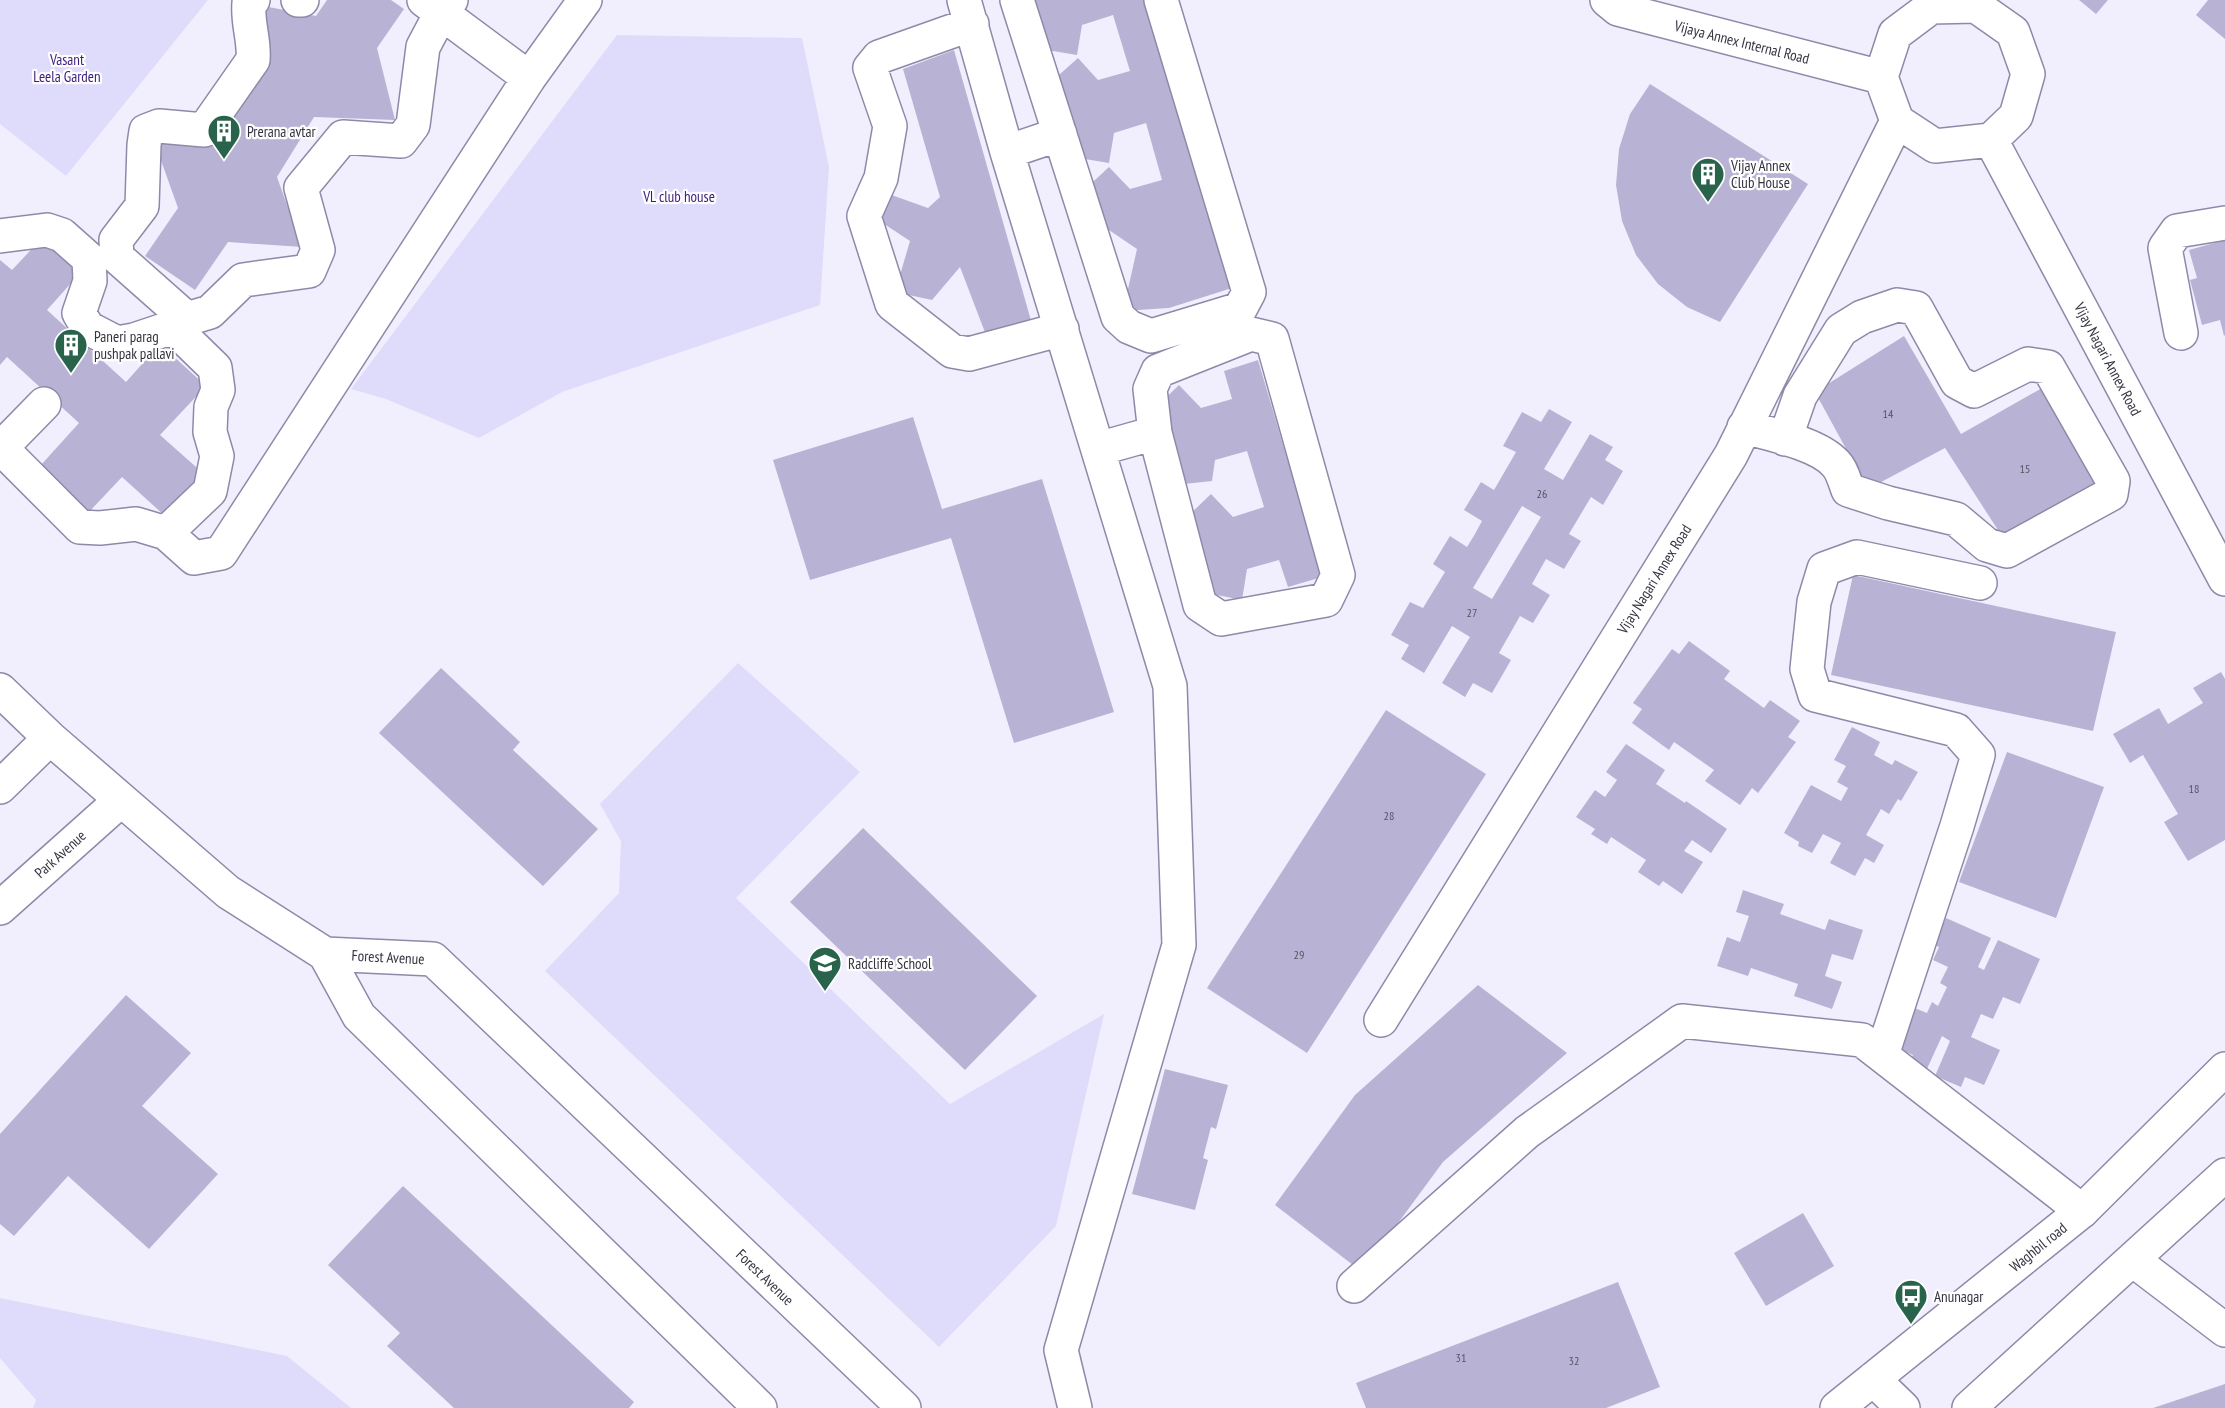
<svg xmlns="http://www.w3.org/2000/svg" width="2225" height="1408" font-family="'PT Sans Narrow',sans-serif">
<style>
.green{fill:#dfdbfb}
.building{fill:#b8b3d4;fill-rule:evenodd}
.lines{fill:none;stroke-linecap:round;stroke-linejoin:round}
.street-casing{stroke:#8e89a9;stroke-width:36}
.secondary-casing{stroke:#8e89a9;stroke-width:36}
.street{stroke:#fff;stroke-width:33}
.secondary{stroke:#fff;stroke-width:33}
.labels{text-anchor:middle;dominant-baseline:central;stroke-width:4.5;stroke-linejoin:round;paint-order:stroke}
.number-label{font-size:12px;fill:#565365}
.street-label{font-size:15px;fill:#353340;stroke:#fefefe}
.park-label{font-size:15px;fill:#3d1d7b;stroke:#fefefe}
.poi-label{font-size:15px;fill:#353340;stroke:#fefefe;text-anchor:start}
</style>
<rect width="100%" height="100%" fill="#f1effd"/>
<path class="green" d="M0 0H208L66 176 0 124Z
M617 35 802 38 829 167 820 305 562 392 479 438 386 399 351 389Z
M738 663 860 772 736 898 950 1104 1104 1014 1056 1226 939 1347 545 971 619 893 621 841 600 804Z
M0 1298 287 1356 351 1408H33L36 1400 0 1358Z"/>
<path class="building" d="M327 0H391L404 9 377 48 395 120 314 117 277 177 302 247 228 242 195 290 145 256 178 208 153 138 218 143 264 59 258 5 316 16Z
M1034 0H1146L1232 288 1169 308 1123 311 1137 249 1097 222 1083 191 1109 167 1130 189 1162 180 1146 123 1114 133 1109 163 1073 157 1051 82 1078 58 1098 80 1130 71 1113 15 1082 25 1077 55 1041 49Z
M2079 0H2108L2096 14Z
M2208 0H2225V39L2196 15Z
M954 50 1032 324 986 335 960 267 932 300 895 292 910 241 869 214 886 193 928 208 940 197 903 69Z
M1650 84 1808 184 1720 322 1687 307 1658 284 1636 255 1622 221 1616 185 1619 149 1630 114Z
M43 237 81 272 47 310 126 382 160 344 206 386 160 435 204 474 165 516 122 477 89 512 40 466 79 423 7 357 0 365V260L12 270Z
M2225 240V335L2224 336 2220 320 2202 325 2190 280 2197 278 2189 250Z
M1904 336 1961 434 2042 388 2104 487 2007 544 1945 448 1868 489 1815 392Z
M1258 360 1322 577 1288 587 1279 560 1247 569 1242 600 1207 593 1185 519 1211 494 1233 517 1264 507 1247 451 1215 460 1212 481 1175 485 1153 410 1179 385 1201 408 1232 399 1224 371Z
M1549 409 1572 422 1544 469 1563 480 1590 434 1613 447 1605 460 1623 471 1603 505 1591 497 1569 534 1581 541 1564 569 1546 559 1532 584 1550 595 1533 623 1520 616 1499 653 1511 660 1492 693 1473 683 1465 697 1442 683 1470 637 1452 626 1424 673 1401 659 1409 645 1391 635 1410 602 1423 608 1445 572 1433 564 1450 536 1467 547 1475 534 1482 521 1464 510 1481 482 1494 490 1516 452 1503 446 1522 412 1541 422ZM1522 506 1541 517 1492 599 1473 588Z
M913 417 942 509 1042 479 1114 712 1014 743 951 538 810 580 773 460Z
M1853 575 2116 632 2093 731 1831 675Z
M1689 641 1730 671 1724 679 1764 708 1770 700 1800 721 1788 737 1796 742 1758 793 1752 788 1740 805 1705 781 1714 770 1674 742 1669 750 1632 723 1642 709 1633 703 1672 649 1679 654Z
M441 668 520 742 513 750 598 829 543 886 379 733Z
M2221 672 2225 679V840L2188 861 2164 822 2178 814 2143 755 2130 763 2113 734 2159 708 2168 724 2203 703 2193 688Z
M1386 710 1486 774 1307 1053 1207 988Z
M1852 727 1880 742 1874 755 1892 765 1895 760 1918 772 1901 801 1898 799 1889 814 1881 809 1866 835 1884 845 1874 863 1865 858 1855 876 1830 863 1841 843 1823 834 1812 853 1798 846 1799 842 1784 833 1811 785 1841 801 1848 788 1837 782 1846 766 1834 760Z
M1626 744 1665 770 1656 784 1685 803 1686 801 1727 829 1711 853 1692 840 1684 851 1703 862 1682 894 1663 881 1659 886 1638 872 1646 860 1611 837 1607 844 1591 834 1595 829 1576 817 1595 790 1605 797 1617 780 1606 772Z
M2007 752 2104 787 2056 918 1959 882Z
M863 828 1037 996 965 1070 790 902Z
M1743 890 1784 904 1780 914 1825 930 1829 919 1863 930 1853 960 1832 954 1825 976 1842 982 1832 1009 1794 996 1798 984 1751 968 1748 976 1717 966 1727 937 1740 942 1749 916 1736 912Z
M1946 918 1991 938 1978 967 1984 970 1998 940 2040 959 2020 1004 2003 997 1993 1019 1981 1014 1971 1037 2000 1050 1984 1085 1965 1077 1961 1087 1935 1076 1950 1041 1942 1036 1926 1071 1909 1064 1913 1055 1890 1045 1912 1007 1927 1013 1932 1002 1938 1006 1947 987 1940 983 1948 967 1933 960 1939 947 1934 945Z
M1478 985 1567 1053 1443 1162 1362 1272 1275 1205 1355 1095Z
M126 995 191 1053 142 1106 218 1174 149 1249 68 1176 14 1236 0 1224V1134Z
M1165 1069 1228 1085 1216 1129 1211 1127 1203 1158 1208 1160 1195 1210 1132 1194Z
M403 1186 634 1402 629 1408H454L387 1346 400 1333 328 1265Z
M1803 1213 1834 1266 1766 1306 1734 1253Z
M1618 1282 1660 1387 1606 1408H1366L1356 1383Z
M2225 1384V1408H2153Z"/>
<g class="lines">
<defs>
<path id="street" d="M253 0 249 3C247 23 255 41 253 60L204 130 159 126 146 131 144 145 142 206 116 240 117 257 187 319 210 312 243 280 309 271 318 250 301 188 343 137 401 141 413 125 423 47 441 13 451 0
M298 0H302
M424 0 529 78
M964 0 1007 152 1170 686 1179 945 1061 1350 1075 1408
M1017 0 1118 317 1129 327 1151 336 1240 309 1249 292 1161 0
M1607 0 1618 9 1881 77
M1976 6 2013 32 2028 74 2016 116 1991 140 1935 146 1897 121 1881 77 1895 34 1931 7Z
M972 24 879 57 870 68 890 126 881 178 864 216 892 304 952 351 969 354 1062 329
M1991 140 2225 579
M1007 152 1060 134
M0 236 47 230 62 235 89 259 90 281 79 313 88 328 117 343 134 340 164 330 177 331 215 368 218 390 211 407 210 432 217 456 210 491 166 533 136 524 100 528 80 527 0 447
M2181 333 2165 248 2177 231 2225 223
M1251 334 1272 339 1338 575 1326 600 1221 619 1200 605 1155 433 1150 389 1158 371Z
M1744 427C1770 434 1819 444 1836 464 1842 470 1845 482 1848 490L1888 503 1956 519 1987 545 2007 551 2111 494 2113 481 2048 367 2028 364 1974 391 1957 382 1916 308 1897 305 1862 317 1841 330 1800 396 1785 439
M1 448 44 404
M1098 449 1155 433
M166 533 194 558 221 553 529 78 585 0
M1381 1020 1731 455 1897 121
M1882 1055 1957 826 1978 755 1956 730 1815 695 1807 669 1814 602 1824 569 1857 557 1980 583
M2133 1260 2225 1330
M1354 1286 1527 1132 1682 1021 1862 1040 2082 1211"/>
<path id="secondary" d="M0 690 50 738 228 892 325 954 359 1016 760 1408
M0 787 50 738
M0 908 121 800
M325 954 433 959 904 1408
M1873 1379 1903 1408
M1837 1408 2082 1211 2225 1069
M1969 1408 2225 1175"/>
</defs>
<use href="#street" class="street-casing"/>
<use href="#secondary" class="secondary-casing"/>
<use href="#street" class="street"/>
<use href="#secondary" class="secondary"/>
</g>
<defs>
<symbol id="building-pin" viewBox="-11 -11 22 30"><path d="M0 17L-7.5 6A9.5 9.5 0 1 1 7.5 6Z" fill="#29634c" stroke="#fefefe"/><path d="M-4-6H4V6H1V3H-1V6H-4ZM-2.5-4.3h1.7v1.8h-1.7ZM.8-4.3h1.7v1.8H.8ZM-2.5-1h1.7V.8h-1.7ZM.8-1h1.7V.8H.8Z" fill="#fff"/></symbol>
<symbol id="school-pin" viewBox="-11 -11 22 30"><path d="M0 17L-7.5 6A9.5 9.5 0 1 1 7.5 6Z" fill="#29634c" stroke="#fefefe"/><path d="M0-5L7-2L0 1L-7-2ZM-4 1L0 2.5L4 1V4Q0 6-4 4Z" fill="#fff"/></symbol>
<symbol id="bus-pin" viewBox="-11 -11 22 30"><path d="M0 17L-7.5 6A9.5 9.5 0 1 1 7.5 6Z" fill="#29634c" stroke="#fefefe"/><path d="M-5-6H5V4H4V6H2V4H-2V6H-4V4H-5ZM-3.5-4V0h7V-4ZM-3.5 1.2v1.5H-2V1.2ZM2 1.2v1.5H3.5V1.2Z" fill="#fff"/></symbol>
</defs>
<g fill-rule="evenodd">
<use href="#building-pin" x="205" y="112" width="38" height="52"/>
<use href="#building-pin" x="1689" y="155" width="38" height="52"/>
<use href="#building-pin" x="52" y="326" width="38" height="52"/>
<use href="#school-pin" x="806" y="944" width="38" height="52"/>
<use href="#bus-pin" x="1892" y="1277" width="38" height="52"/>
</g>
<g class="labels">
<g class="number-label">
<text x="1888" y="413">14</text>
<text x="2025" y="468">15</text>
<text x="1542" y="493">26</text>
<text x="1472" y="612">27</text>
<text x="2194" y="788">18</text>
<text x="1389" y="815">28</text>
<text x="1299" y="954">29</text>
<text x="1461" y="1357">31</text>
<text x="1574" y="1360">32</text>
</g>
<g class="street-label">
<text transform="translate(1742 42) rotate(14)">Vijaya Annex Internal Road</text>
<text transform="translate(2108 359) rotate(62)">Vijay Nagari Annex Road</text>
<text transform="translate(1654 579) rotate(-58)">Vijay Nagari Annex Road</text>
<text transform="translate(60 854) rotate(-42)">Park Avenue</text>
<text transform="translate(388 957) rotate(3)">Forest Avenue</text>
<text transform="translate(2038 1247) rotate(-39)">Waghbil road</text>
<text transform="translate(765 1277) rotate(44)">Forest Avenue</text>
</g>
<g class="park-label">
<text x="67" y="59">Vasant<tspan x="67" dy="17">Leela Garden</tspan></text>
<text x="679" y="196">VL club house</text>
</g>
<g class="poi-label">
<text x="247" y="131">Prerana avtar</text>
<text x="1731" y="165">Vijay Annex<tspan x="1731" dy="17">Club House</tspan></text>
<text x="94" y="336">Paneri parag<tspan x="94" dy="17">pushpak pallavi</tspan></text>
<text x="848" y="963">Radcliffe School</text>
<text x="1934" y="1296">Anunagar</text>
</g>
</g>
</svg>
